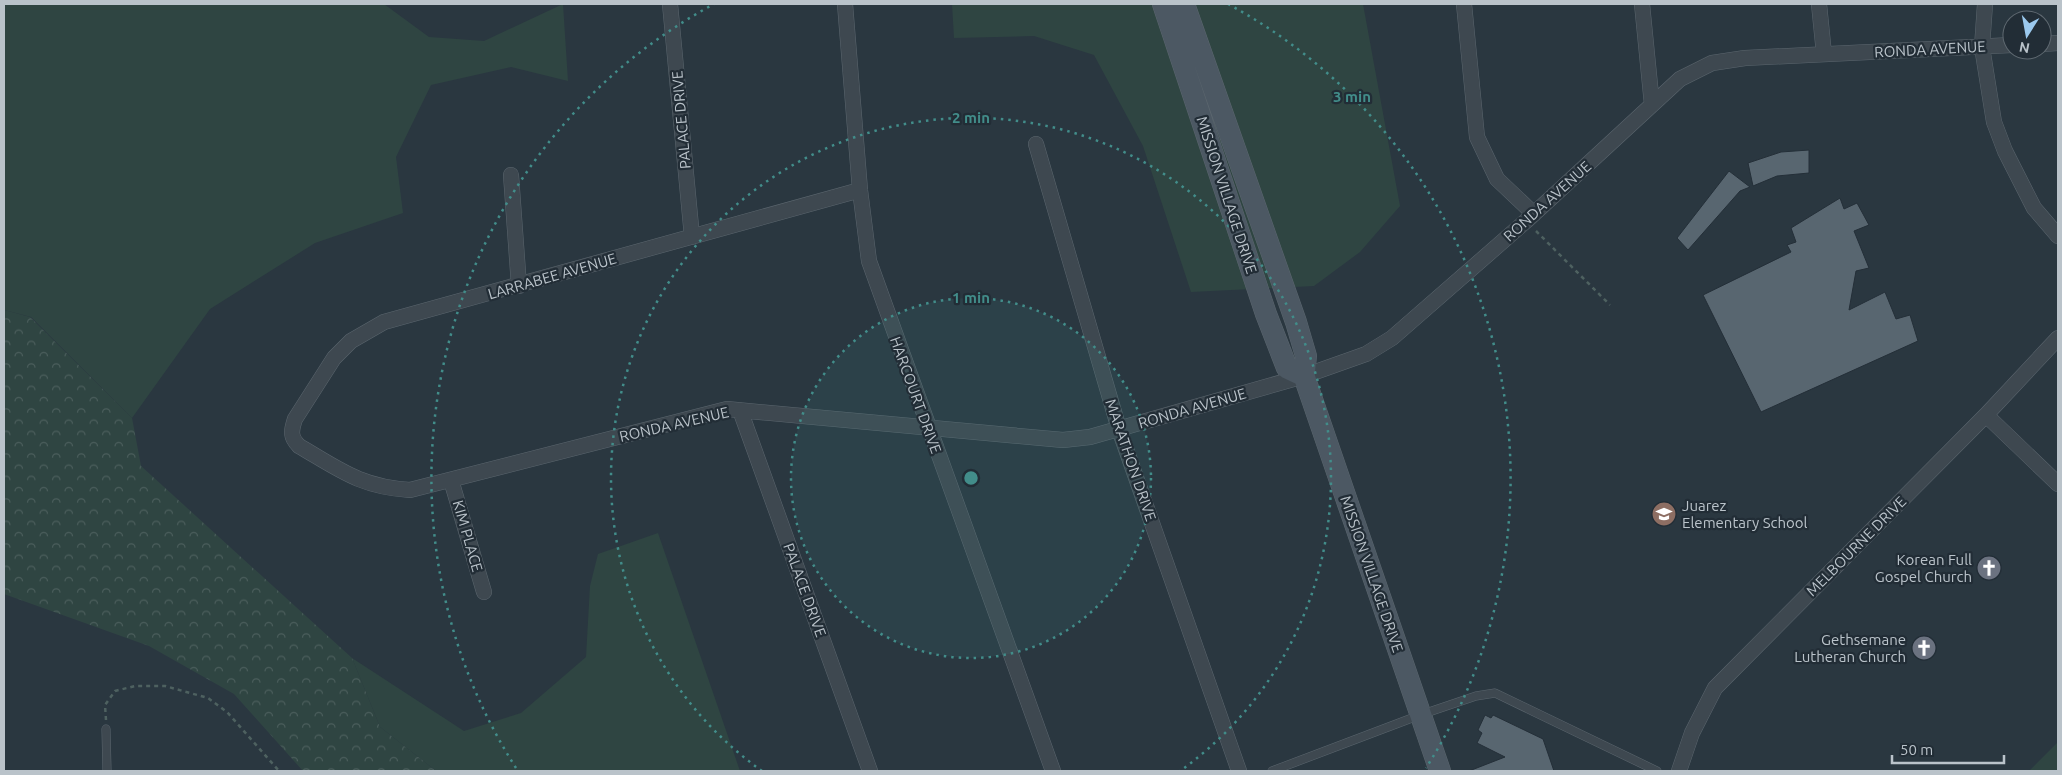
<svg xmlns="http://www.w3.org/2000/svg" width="2062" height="775" font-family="Ubuntu,sans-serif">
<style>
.grass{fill:#2f4542}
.forest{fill:url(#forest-crowns)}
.building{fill:#586670;stroke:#242f38}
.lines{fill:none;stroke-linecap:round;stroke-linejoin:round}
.service-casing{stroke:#5b666e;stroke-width:9}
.minor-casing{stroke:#5b666e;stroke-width:16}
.secondary-casing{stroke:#5b666e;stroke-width:22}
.path{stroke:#4e6160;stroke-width:2.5;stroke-dasharray:4 4;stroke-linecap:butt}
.service{stroke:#3e4850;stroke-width:8}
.minor{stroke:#3e4850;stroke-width:15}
.secondary{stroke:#4c5863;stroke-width:21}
.ring{fill:none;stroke:#428d8a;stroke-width:2.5;stroke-dasharray:2.5 5}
.labels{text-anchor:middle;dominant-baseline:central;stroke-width:4.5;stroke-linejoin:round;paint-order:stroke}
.street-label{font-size:15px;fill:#bac3ca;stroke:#222d36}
.poi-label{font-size:15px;fill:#bac3ca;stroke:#222d36;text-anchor:end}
.centre{fill:#428d8a;stroke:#222d36;stroke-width:2.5}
.ring-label{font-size:15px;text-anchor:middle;font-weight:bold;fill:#428d8a;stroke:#222d36;stroke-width:4.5;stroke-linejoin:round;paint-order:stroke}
</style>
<defs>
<pattern id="forest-crowns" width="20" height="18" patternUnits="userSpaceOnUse" patternTransform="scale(1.25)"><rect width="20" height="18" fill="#2f4542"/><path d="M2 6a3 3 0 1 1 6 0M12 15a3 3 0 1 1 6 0" fill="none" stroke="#4b5e5c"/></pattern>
</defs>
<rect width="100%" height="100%" fill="#2a3740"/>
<path class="grass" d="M4 4H384L429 37 484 41 563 4 568 81 511 67 431 85 396 157 403 213 315 243 210 309 132 418 31 317 4 310Z
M952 4H1363L1400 206 1360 252 1314 286 1191 292 1143 146 1094 55 1034 36 954 38Z
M658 533 740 771H436L380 727 352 658 464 731 521 713 586 657 590 586 598 554Z
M2058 742V771H2029Z"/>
<path class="forest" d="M4 310 30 317 132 418 141 466 352 658 380 727 436 771H303L234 694 149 646 4 594Z"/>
<path class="building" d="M1809 150V173L1777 176 1753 186 1748 163 1781 152Z
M1729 171 1750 187 1740 191 1688 250 1677 238Z
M1840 198 1844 209 1857 203 1869 225 1854 231 1869 268 1856 271 1849 310 1885 292 1896 319 1910 315 1918 341 1761 412 1703 295 1791 252 1787 245 1796 242 1791 228Z
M1485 715 1491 718 1493 715 1543 739 1554 771H1469L1505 757 1477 743 1482 733 1478 730Z"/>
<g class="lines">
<defs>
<path id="service" d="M106 729 107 771
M1272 771 1420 715 1476 696 1495 693 1657 771"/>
<path id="minor" d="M670 4 692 237
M845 4 860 190 869 261 1053 771
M1464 4 1477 137 1497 179 1534 214
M1642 4 1652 105
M1819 4 1824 54
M1985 4 1982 47 1994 122 2005 151 2034 208 2058 236
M2042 44 2058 43
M1036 144 1119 429 1239 771
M511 175 519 286
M860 190 384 322 351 341 334 358 295 419C291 431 290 437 299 446 340 470 361 487 410 490L727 409 1063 440 1090 437 1304 376 1366 354 1392 338 1526 221 1680 79 1712 63 1745 58 2012 45
M740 410 870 771
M1986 415 2058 484
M451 480 484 592
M1679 771 1692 733 1715 688 1986 415 2058 338"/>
<path id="secondary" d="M1163 4 1266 314 1287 368 1304 376
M1184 4 1296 322 1306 356 1304 376 1440 771"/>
</defs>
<use href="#service" class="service-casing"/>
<use href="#minor" class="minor-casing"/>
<use href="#secondary" class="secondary-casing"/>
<path class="path" d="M1536 231 1610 305
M106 720 105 705 115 691 135 686H165L208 698 227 712 279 771"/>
<use href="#service" class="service"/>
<use href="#minor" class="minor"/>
<use href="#secondary" class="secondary"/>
</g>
<circle cx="971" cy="478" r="180" fill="#428d8a" fill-opacity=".12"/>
<g class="ring">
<circle cx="971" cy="478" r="180"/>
<path d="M762 771A360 360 0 1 1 1180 771"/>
<path d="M516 768A539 539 0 0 1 714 4M1228 4A539 539 0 0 1 1426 768"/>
</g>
<defs>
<symbol id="school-disc" viewBox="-11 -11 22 22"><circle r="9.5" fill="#8d6e63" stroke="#222d36"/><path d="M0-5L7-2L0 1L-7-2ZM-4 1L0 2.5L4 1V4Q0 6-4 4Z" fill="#fff"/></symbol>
<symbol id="church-disc" viewBox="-11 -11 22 22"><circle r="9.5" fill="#6b7280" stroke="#222d36"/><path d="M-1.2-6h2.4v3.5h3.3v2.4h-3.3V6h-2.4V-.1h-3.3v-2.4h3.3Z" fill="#fff"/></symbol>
</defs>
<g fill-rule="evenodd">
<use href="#school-disc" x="1650" y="500" width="28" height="28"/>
<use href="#church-disc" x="1975" y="554" width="28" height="28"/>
<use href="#church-disc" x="1910" y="634" width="28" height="28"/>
</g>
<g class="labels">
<g class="street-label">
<text transform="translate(1930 49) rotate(-3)">RONDA AVENUE</text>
<text transform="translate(681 120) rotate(-95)">PALACE DRIVE</text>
<text transform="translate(1227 195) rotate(72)">MISSION VILLAGE DRIVE</text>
<text transform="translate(1547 201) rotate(-42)">RONDA AVENUE</text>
<text transform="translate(552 276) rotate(-16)">LARRABEE AVENUE</text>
<text transform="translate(916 395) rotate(70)">HARCOURT DRIVE</text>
<text transform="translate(1192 408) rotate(-16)">RONDA AVENUE</text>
<text transform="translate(674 424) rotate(-13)">RONDA AVENUE</text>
<text transform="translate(1131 460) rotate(71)">MARATHON DRIVE</text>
<text transform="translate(468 536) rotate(74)">KIM PLACE</text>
<text transform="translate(1856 546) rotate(-45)">MELBOURNE DRIVE</text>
<text transform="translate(1372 574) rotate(71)">MISSION VILLAGE DRIVE</text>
<text transform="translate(805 590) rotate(70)">PALACE DRIVE</text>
</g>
<g class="poi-label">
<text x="1682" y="505" text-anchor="start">Juarez<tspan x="1682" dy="17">Elementary School</tspan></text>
<text x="1972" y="559">Korean Full<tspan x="1972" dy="17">Gospel Church</tspan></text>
<text x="1906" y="639">Gethsemane<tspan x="1906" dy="17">Lutheran Church</tspan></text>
</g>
</g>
<circle cx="971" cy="478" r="8" class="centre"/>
<g class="ring-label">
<text x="1352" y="102">3 min</text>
<text x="971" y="123">2 min</text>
<text x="971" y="303">1 min</text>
</g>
<rect width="2062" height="775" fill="none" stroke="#bac3ca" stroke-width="10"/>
<g transform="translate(2027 35) rotate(191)"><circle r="24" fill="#222d36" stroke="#5f6971"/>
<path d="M0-4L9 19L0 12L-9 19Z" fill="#9bc9ee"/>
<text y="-8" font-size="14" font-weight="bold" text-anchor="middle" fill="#bac3ca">N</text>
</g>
<path d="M1892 755v8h112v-8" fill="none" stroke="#bac3ca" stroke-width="2.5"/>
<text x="1900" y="755" font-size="15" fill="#bac3ca" stroke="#222d36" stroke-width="4" paint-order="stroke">50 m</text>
</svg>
